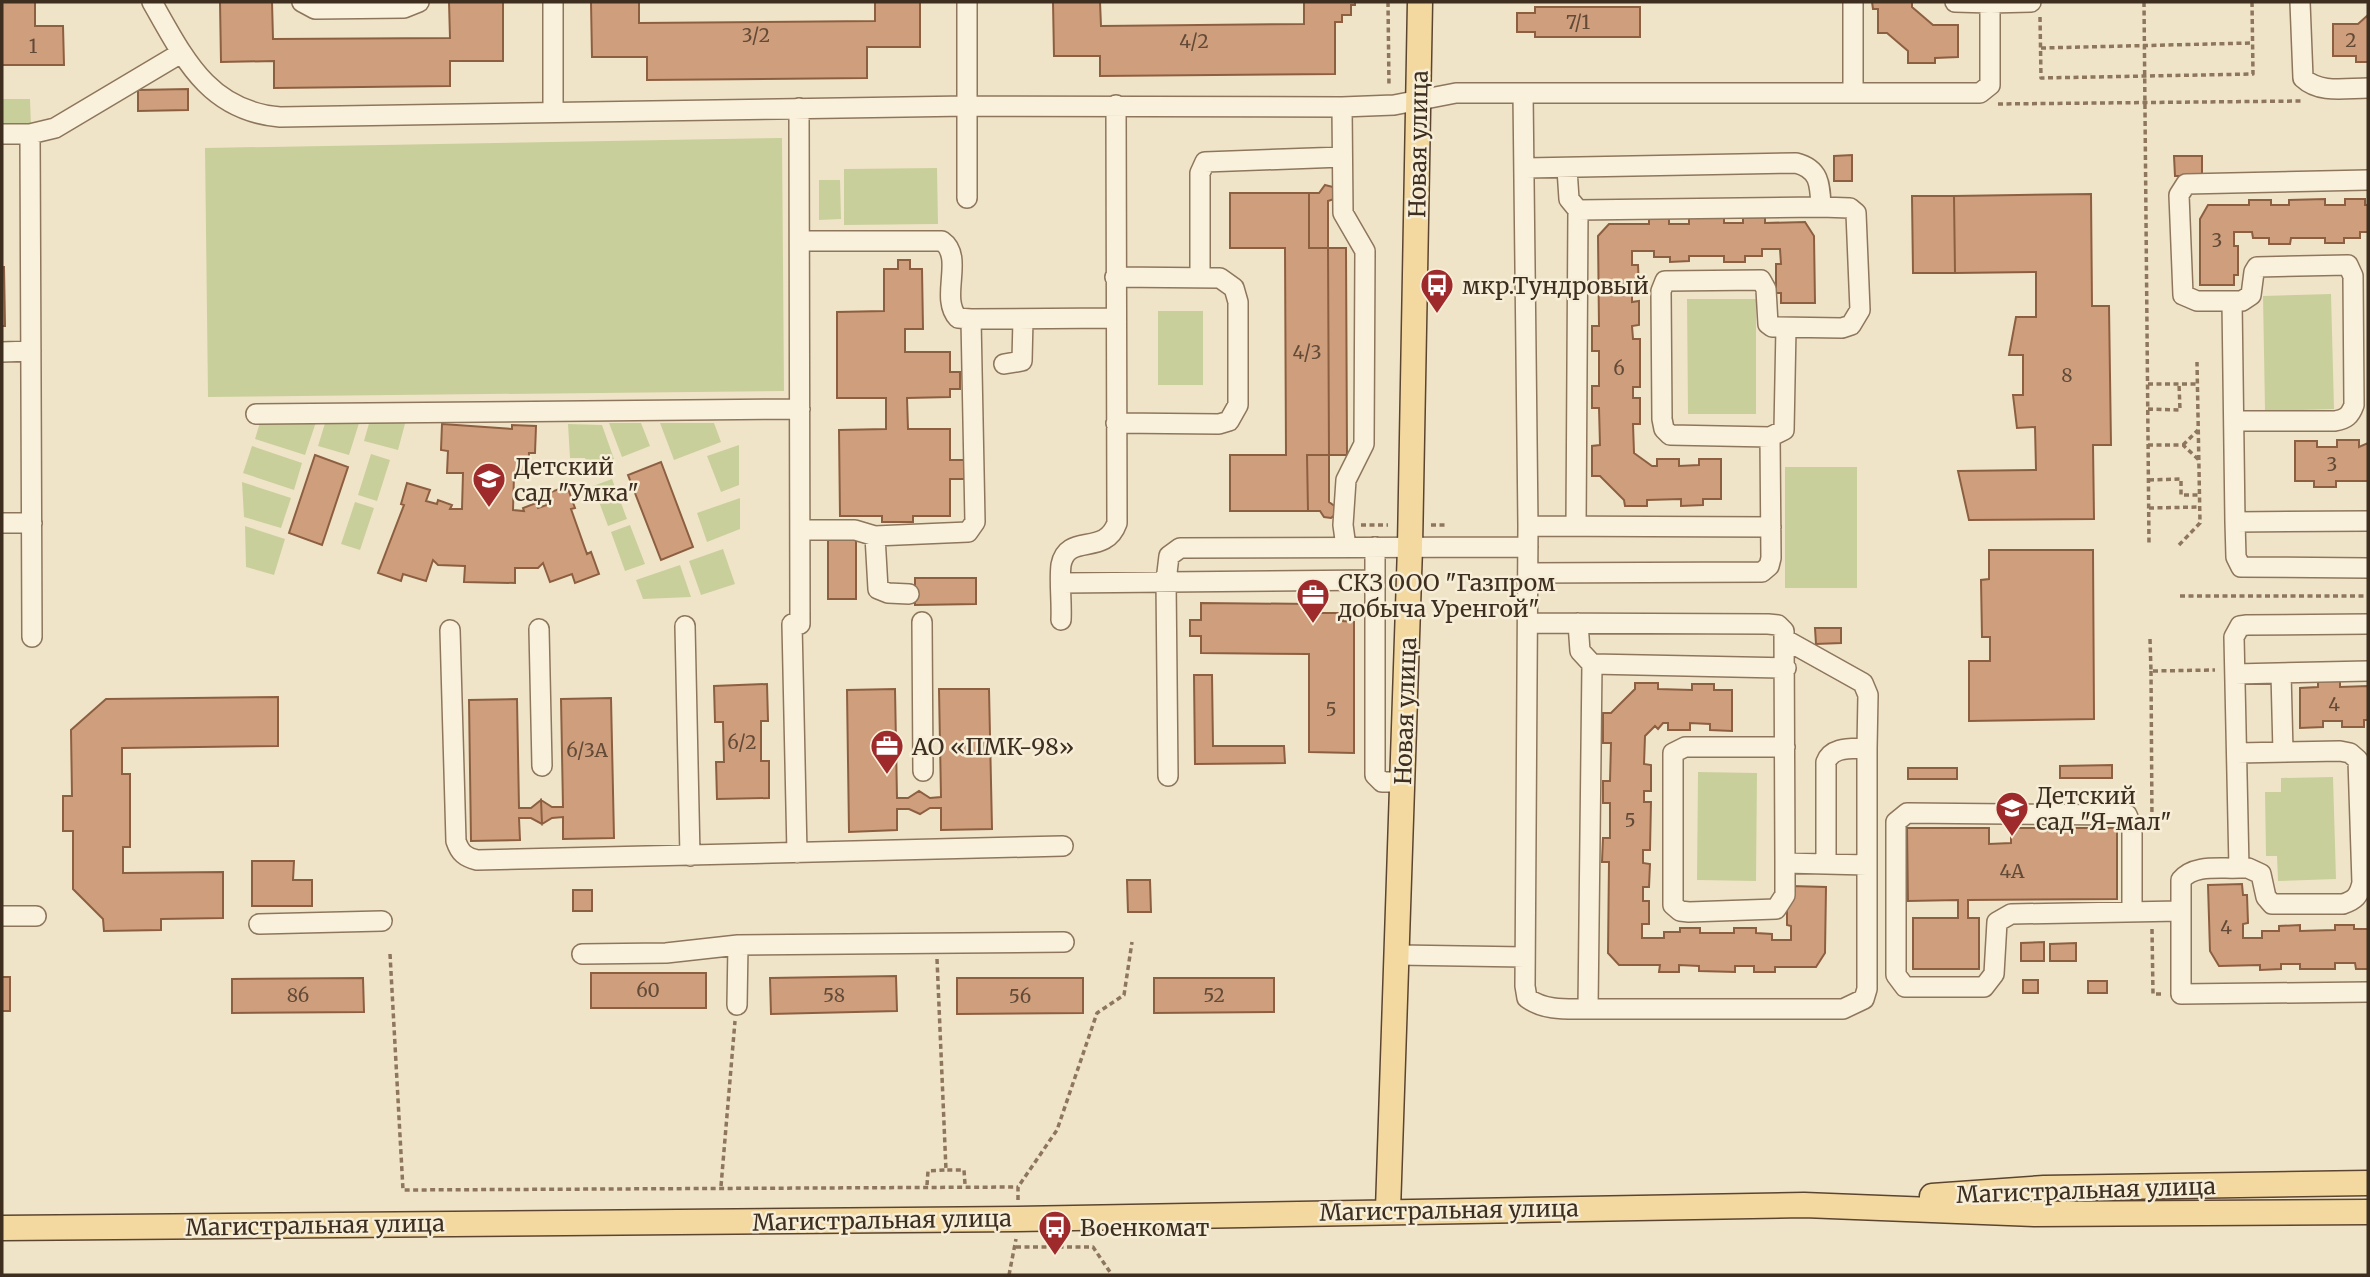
<svg xmlns="http://www.w3.org/2000/svg" width="2370" height="1277" font-family="Merriweather,serif">
<style>
.green{fill:#c9cf9b}
.building{fill:#cf9f7d;stroke:#8d5f41;stroke-width:2}
.lines{fill:none;stroke-linecap:round;stroke-linejoin:round}
.minor-casing{stroke:#8d765c;stroke-width:22}
.major-casing{stroke:#5b4430;stroke-width:27}
.path{stroke:#8d765c;stroke-width:3.5;stroke-dasharray:5 3.5;stroke-linecap:butt}
.minor{stroke:#faf1dc;stroke-width:19}
.major{stroke:#f3d9a0;stroke-width:24}
.labels{text-anchor:middle;dominant-baseline:central;stroke-width:5;stroke-linejoin:round;paint-order:stroke}
.number-label{font-size:19px;fill:#624a37}
.street-label{font-size:23px;fill:#3d2e20;stroke:#f7eed8}
.poi-label{font-size:23px;fill:#3d2e20;stroke:#f7eed8;text-anchor:start}
</style>
<rect width="100%" height="100%" fill="#f0e4c8"/>
<path class="green" d="M2 99H30L31 127 2 128Z
M782 138 784 391 208 397 205 148Z
M937 168 938 224 844 225V169Z
M819 180H840L841 219 819 220Z
M2331 294 2334 409 2265 411 2263 296Z
M1687 299H1756V414H1688Z
M1158 311H1203V385H1158Z
M261 419H317L305 455 255 439Z
M326 420H360L349 455 318 446Z
M370 420H406L398 450 364 441Z
M609 423H641L650 446 622 457Z
M660 423H714L721 442 674 460Z
M568 424 602 425 614 459 589 468 585 458H570Z
M739 445V485L721 492 707 456Z
M252 446 302 463 294 490 243 473Z
M371 454 390 460 377 501 358 495Z
M1785 467H1857V588H1785Z
M612 479 627 519 608 526 593 486Z
M242 482 291 498 281 528 244 517Z
M740 498V529L707 542 697 513Z
M355 502 374 508 360 550 341 544Z
M630 525 645 564 625 571 611 532Z
M245 526 285 539 274 575 246 567Z
M723 549 735 584 701 595 689 561Z
M680 565 691 597 643 599 636 580Z
M1698 772 1757 773 1756 881 1697 880Z
M2333 777 2336 879 2278 881 2277 856H2266L2265 792H2281V778Z"/>
<path class="building" d="M2 2H35V26H63L64 65H2Z
M220 2H272L273 39 450 38 449 2H503V61H450V86L274 88V61L221 62Z
M591 2H639V23L875 21V2H920V47H867V78L647 80V57H592Z
M1053 2H1100L1101 26 1304 24V2H1355V5H1351V15H1342V22H1335V74L1100 76V56H1054Z
M1872 2H1912V7L1933 25H1958V57L1935 58V63H1908V51L1887 33H1878V9H1873Z
M1535 7H1640V37H1535V32H1517V13H1535Z
M2368 15V62H2356V56H2333V24H2358Z
M188 89V110L138 111V90Z
M1852 155V181H1834V156Z
M2174 156H2202V176H2175Z
M1325 185 1333 187 1334 199 1328 201V248H1309V193H1319Z
M1230 193H1309V248H1328L1329 455H1307L1308 511H1230V455H1286L1285 248H1230Z
M2091 194 2092 306H2109L2111 445H2093L2094 519 1969 520 1958 471 2036 470 2035 427 2017 428 2013 395H2023V355H2009L2016 317H2036V272L1955 273 1954 196Z
M1912 196H1954L1955 273H1913Z
M2325 199V205H2345V199H2365V205H2368V232H2360V238H2344V243H2325V238H2291L2290 244H2269V238H2253L2252 232H2234V246H2238V275H2234V285H2200V219L2208 205H2249V200H2271V205H2289V200Z
M1649 217H1669V224H1689V218H1724V223H1743V218L1765 217V223L1805 222 1814 236 1815 303H1781V293H1776V264H1781L1780 249H1762V256H1745V262H1724V256H1689V261L1670 262V257H1654V251H1632V265H1638L1639 288H1632V302L1639 301V325L1632 326 1633 339H1640V387H1633V398H1640V424H1633L1634 453 1652 466H1657V459H1679V466L1699 465V459H1721V499H1703V505L1681 506V499L1647 500V506H1625L1624 500 1600 476H1592V446L1600 445 1599 408H1592V386H1599V351H1592V326H1599L1598 236 1609 224H1649Z
M1328 248H1346L1347 455H1329Z
M898 260H910V269H922L923 329H905V352H950V372H960V389H950V397L907 398 908 429H950V460H965V479H950V516H913V522H882V516H840L839 430 886 429V398H837V312L884 311V269H898Z
M2 267H4L5 326H2Z
M442 424 512 429V425L536 426 535 453H529L528 475H514L513 510 524 511 523 508 536 503 538 508 547 505 543 495 567 486 575 508 571 509 587 554 591 552 599 574 575 583 572 574 550 582 543 563 538 568H515V583L464 582 465 566 438 565 433 560 426 581 403 574 401 581 378 573 404 505 401 504 407 483 430 490 426 501 437 504 438 500 452 505 450 509H462L463 473H447L448 451 441 450Z
M2337 440H2359V447L2368 443V481H2336V487H2314V481H2295V441H2317V447H2337Z
M315 455 348 467 322 545 289 533Z
M1307 455H1329V502L1336 507 1337 513 1331 518 1324 517 1320 511H1308Z
M661 462 693 547 661 560 628 475Z
M856 539V599H828V540Z
M1989 550H2093L2094 719 1969 721V661H1990V637H1982L1981 580 1989 579Z
M915 578H976V604L915 605Z
M1201 603 1312 604V613H1343V621L1354 622V753L1309 752V654L1201 653V636H1190V620H1201Z
M1815 628H1841V643L1816 644Z
M1194 675H1212L1213 746H1284L1285 763 1195 764Z
M2318 681H2340V687L2368 686V720H2364V727H2342V721H2323V727L2300 728V688L2318 687Z
M1635 683H1658V689L1692 690V684H1714V690H1732V731L1710 730V724L1690 723V730H1668V723H1663L1658 729 1655 726 1645 736 1644 764 1651 765V791H1644V802H1651L1650 850H1643V863L1650 864 1649 887H1643V901H1649V924H1642V938H1664V932H1680V928H1700V933H1734V928H1756V933L1772 934V940H1791V926L1787 925V897L1792 886 1826 887 1825 953 1816 967H1775V972H1754V966H1735V972L1699 971V966L1679 965V972H1659L1660 965H1619L1608 953 1609 862H1602L1603 838H1610V803H1603V781H1610L1611 743H1603V713H1611L1635 689Z
M767 684 768 721H761V761H769V798L717 799 716 762H724L723 722H715L714 686Z
M895 689 897 798H908L919 791 930 798 941 797 939 689H989L992 829 941 830V808H930L920 814 909 809H897V830L849 832 847 690Z
M278 697V746L122 748V774H130V847H123V873L223 872V918L161 919V930L104 931 103 919 73 889V831H63V796H72L71 730 106 699Z
M611 698 614 838 563 839V817L552 818 542 824 541 800 552 807H563L561 699Z
M517 699 519 808H531L541 800 542 824 531 818H519L520 840 471 841 469 700Z
M2112 765V778H2060V766Z
M1908 768H1957V779H1908Z
M1907 828H1989V844L2011 843V828H2117V899L1968 900V918H1979V969H1913V918H1958V900L1908 901Z
M252 861H294L293 880H312V906H252Z
M1127 880H1150L1151 912H1128Z
M2242 884 2243 895H2247L2248 923 2243 924V938H2262V931H2279V926L2300 925V931L2335 930V925H2354V929H2368V969H2356L2355 963H2335V969H2300V964H2281V969L2260 970V965L2219 966 2210 951 2208 885Z
M573 890H592V911H573Z
M2044 942V961H2021V943Z
M2076 943V961H2050V944Z
M591 973H706V1008H591Z
M896 976 897 1011 771 1014 770 978Z
M2 977H10V1011H2Z
M363 978 364 1012 232 1013V979Z
M957 978H1083V1013L957 1014Z
M1154 978H1274V1012L1154 1013Z
M2023 980H2038V993H2023Z
M2088 981H2107V993H2088Z"/>
<g class="lines">
<defs>
<path id="minor" d="M152 2C184 58 208 111 280 117L967 106 1342 107 1394 105 1456 93H1980L1990 85V3L1955 2
M302 2 315 9 404 8 419 2
M553 2V111
M967 2V198
M1853 2V93
M2300 2 2303 78C2320 94 2346 88 2368 88
M1990 3 2031 2
M1523 93 1528 526 1525 986 1527 998C1546 1011 1566 1009 1588 1009H1843L1864 999 1867 989V865L1785 863 1784 631 1778 625 1768 624 1528 623
M1342 107 1343 213 1365 251 1364 444 1346 480 1343 525 1346 547
M799 108 800 624
M2 134H30L55 128 181 53
M30 134 32 637
M1526 168 1796 163C1820 169 1820 185 1821 207
M1567 169 1569 199 1578 210
M800 241H942C965 257 939 298 958 318L971 319
M1115 277 1220 278 1234 288 1238 302V405L1229 421 1219 424 1116 423
M1200 278V173L1205 162 1342 157
M2232 301H2197L2183 295 2179 195 2186 184 2368 180
M2 352 31 351
M1004 364 1022 361 1023 319
M256 414 800 409
M2234 421H2335C2346 419 2350 416 2354 405L2353 276 2348 265 2257 267 2254 272 2251 295 2242 301H2232L2235 522 2368 521
M2235 522 2236 557 2241 567 2368 568
M2 523H32
M1528 526 1771 527
M1576 526 1578 210 1821 207 1850 208 1856 213 1860 310 1851 325 1842 328 1772 327 1768 324 1766 289 1761 280 1665 281 1661 291 1662 419 1664 429 1670 435 1770 437 1784 430 1786 328
M800 530H855L875 536 968 532 975 522 971 319 1115 318
M875 536 878 589 888 593 909 594
M1375 547V775L1382 782H1403
M1528 573 1762 572 1769 566 1771 558 1770 437
M1062 583 1375 580
M1061 620C1062 602 1059 582 1061 565 1067 532 1105 557 1117 523L1116 105
M922 622 923 771
M1578 623 1580 651 1592 664 1786 668
M792 624 797 853
M685 626 690 856
M539 629 542 766
M450 630 456 841C460 853 465 857 477 860L1063 846
M1786 640 1863 683 1868 695 1867 748C1852 749 1832 746 1826 762V864
M2281 673 2283 752
M2235 674 2368 671
M2237 753 2340 751 2350 753 2358 760 2362 883C2359 896 2355 900 2343 904H2272L2266 897 2261 874 2248 868H2239L2234 637 2240 626 2247 625 2368 624
M1168 776 1166 581 1169 556 1180 548 1528 547
M1785 863V895L1776 909 1689 912 1680 911 1673 905V753L1685 747H1785
M1867 865V748
M2239 868C2220 869 2194 864 2181 880V994L2368 992
M2132 912V827L2127 815 1907 813 1896 822V975L1905 987H1984L1994 974 1997 922 2011 914 2180 911
M2 916H36
M259 924 382 921
M582 954 666 953 738 945 1064 942
M1398 955 1525 957
M737 1005 738 945
M1588 1009 1592 664"/>
<path id="major" d="M1932 1196 2044 1188 2368 1183
M1388 1210 1410 547 1420 2
M2 1228 1017 1219 1804 1205 2035 1214 2368 1212"/>
</defs>
<use href="#minor" class="minor-casing"/>
<use href="#major" class="major-casing"/>
<path class="path" d="M1388 2 1389 87
M2144 2 2149 545
M2040 17 2041 78 2253 74 2252 2
M2041 48 2252 43
M1998 104 2302 101
M2148 384H2197
M2148 409 2180 410 2179 384
M2148 445H2183L2199 460
M2183 445 2198 430
M2149 480 2181 479V495H2199
M2149 508 2199 507
M1361 525H1388
M1431 525H1446
M2179 545 2200 523 2197 362
M2180 596H2368
M2150 639 2151 671 2215 670
M2151 671 2152 823
M2152 929 2153 994H2163
M390 954 403 1190 1018 1187
M937 959 946 1170H964L965 1184
M927 1185 928 1171 946 1170
M721 1186 735 1021
M1018 1200V1187L1057 1130 1097 1013 1124 995 1132 942
M1016 1247H1093L1112 1275
M1009 1275 1016 1239"/>
<use href="#minor" class="minor"/>
<use href="#major" class="major"/>
</g>
<defs>
<symbol id="bus-pin" viewBox="-11 -11 22 30"><path d="M0 17L-7.5 6A9.5 9.5 0 1 1 7.5 6Z" fill="#9e2a2b" stroke="#f7eed8"/><path d="M-5-6H5V4H4V6H2V4H-2V6H-4V4H-5ZM-3.5-4V0h7V-4ZM-3.5 1.2v1.5H-2V1.2ZM2 1.2v1.5H3.5V1.2Z" fill="#fff"/></symbol>
<symbol id="school-pin" viewBox="-11 -11 22 30"><path d="M0 17L-7.5 6A9.5 9.5 0 1 1 7.5 6Z" fill="#9e2a2b" stroke="#f7eed8"/><path d="M0-5L7-2L0 1L-7-2ZM-4 1L0 2.5L4 1V4Q0 6-4 4Z" fill="#fff"/></symbol>
<symbol id="office-pin" viewBox="-11 -11 22 30"><path d="M0 17L-7.5 6A9.5 9.5 0 1 1 7.5 6Z" fill="#9e2a2b" stroke="#f7eed8"/><path d="M-6-3h4V-5.5h4V-3h4V5H-6ZM-1-4.5V-3h2v-1.5ZM-6 0V1H6V0Z" fill="#fff"/></symbol>
</defs>
<g fill-rule="evenodd">
<use href="#bus-pin" x="1418" y="266" width="38" height="52"/>
<use href="#school-pin" x="470" y="460" width="38" height="52"/>
<use href="#office-pin" x="1294" y="576" width="38" height="52"/>
<use href="#office-pin" x="868" y="727" width="38" height="52"/>
<use href="#school-pin" x="1993" y="789" width="38" height="52"/>
<use href="#bus-pin" x="1036" y="1208" width="38" height="52"/>
</g>
<g class="labels">
<g class="number-label">
<text x="1578" y="22">7/1</text>
<text x="756" y="35">3/2</text>
<text x="2351" y="40">2</text>
<text x="1194" y="41">4/2</text>
<text x="33" y="46">1</text>
<text x="2217" y="240">3</text>
<text x="1307" y="352">4/3</text>
<text x="1619" y="368">6</text>
<text x="2067" y="375">8</text>
<text x="2332" y="464">3</text>
<text x="2334" y="704">4</text>
<text x="1331" y="709">5</text>
<text x="742" y="742">6/2</text>
<text x="587" y="750">6/3А</text>
<text x="1630" y="820">5</text>
<text x="2012" y="871">4А</text>
<text x="2226" y="927">4</text>
<text x="648" y="990">60</text>
<text x="298" y="995">86</text>
<text x="834" y="995">58</text>
<text x="1214" y="995">52</text>
<text x="1020" y="996">56</text>
</g>
<g class="street-label">
<text transform="translate(1418 144) rotate(-89)">Новая улица</text>
<text transform="translate(1405 711) rotate(-88)">Новая улица</text>
<text transform="translate(2086 1190) rotate(-2)">Магистральная улица</text>
<text transform="translate(1449 1210) rotate(-1)">Магистральная улица</text>
<text transform="translate(882 1220) rotate(-1)">Магистральная улица</text>
<text transform="translate(315 1225) rotate(-1)">Магистральная улица</text>
</g>
<g class="poi-label">
<text x="1462" y="285">мкр.Тундровый</text>
<text x="514" y="466">Детский<tspan x="514" dy="26">сад "Умка"</tspan></text>
<text x="1338" y="582">СКЗ ООО "Газпром<tspan x="1338" dy="26">добыча Уренгой"</tspan></text>
<text x="912" y="746">АО «ПМК-98»</text>
<text x="2036" y="795">Детский<tspan x="2036" dy="26">сад "Я-мал"</tspan></text>
<text x="1080" y="1227">Военкомат</text>
</g>
</g>
<rect width="2370" height="1277" fill="none" stroke="#3d2e20" stroke-width="7"/>
</svg>
